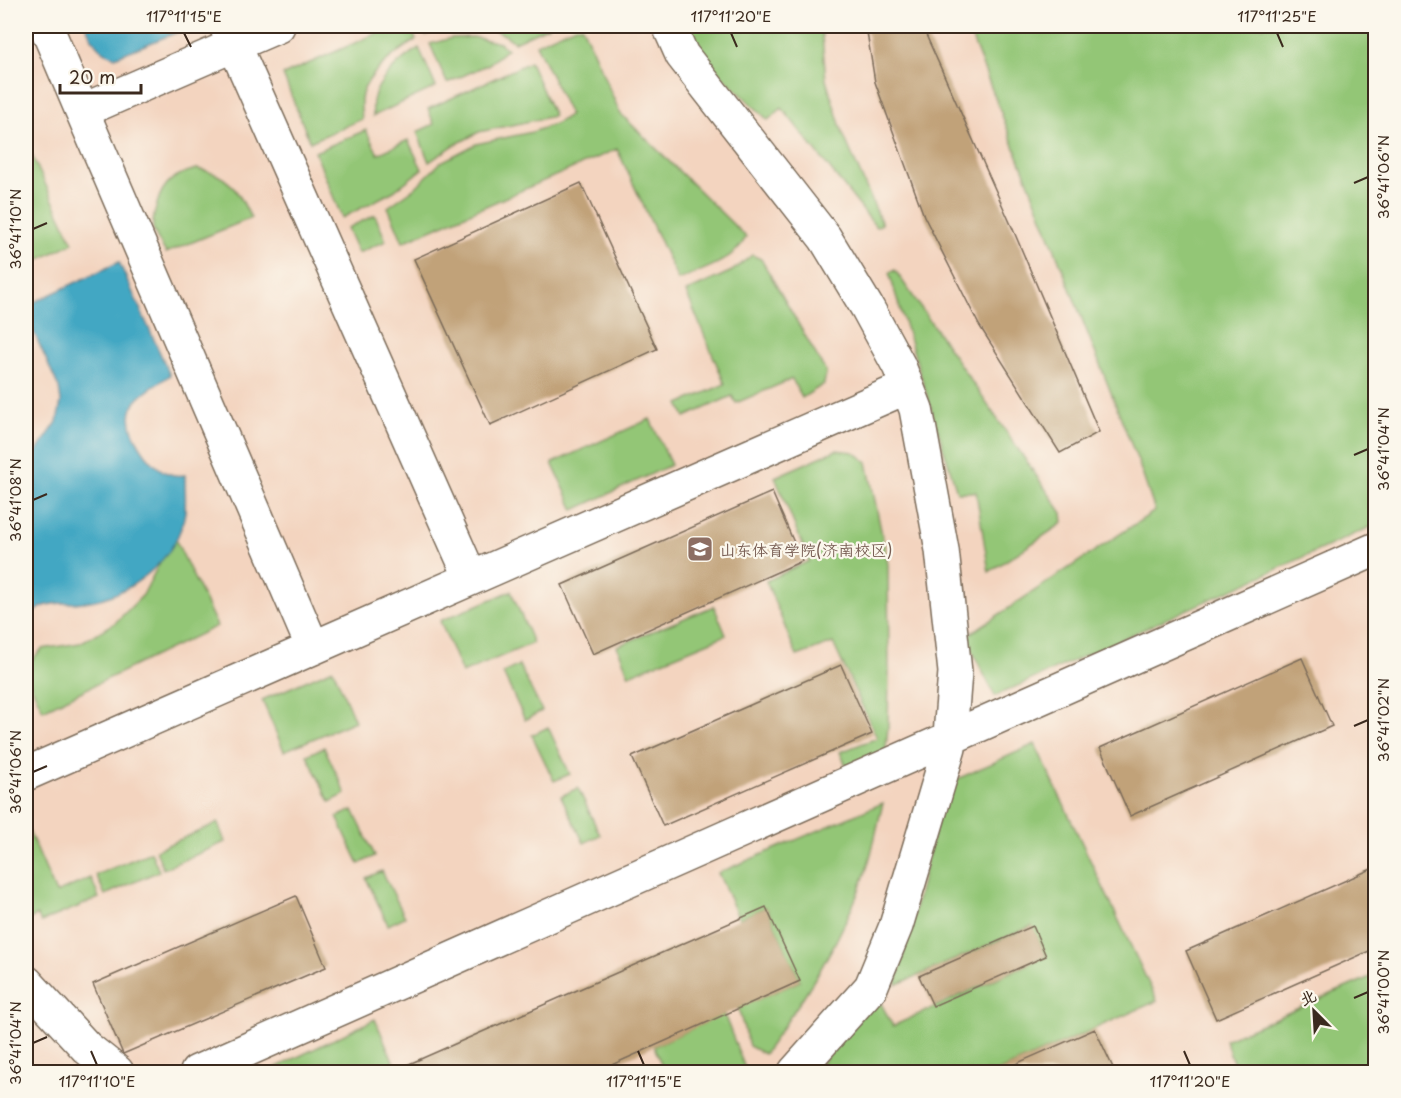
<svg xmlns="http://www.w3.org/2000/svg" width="1401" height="1098" font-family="'Playpen Sans','LXGW WenKai TC',sans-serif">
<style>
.built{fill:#f3d4bf}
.green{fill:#93c676;stroke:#67784a;stroke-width:1.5}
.water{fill:#43a7c3;stroke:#3f6870;stroke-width:1.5}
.building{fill:#c1a279}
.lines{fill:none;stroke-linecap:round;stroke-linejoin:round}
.minor-casing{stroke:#7b6b59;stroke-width:36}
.minor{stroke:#fff;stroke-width:33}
.ticks{fill:none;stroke:#3b2a1e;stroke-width:2}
.labels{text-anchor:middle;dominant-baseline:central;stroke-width:4.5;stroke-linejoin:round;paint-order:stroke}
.education-label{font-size:16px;fill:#785e54;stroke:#fbf7ec;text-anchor:start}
.neatline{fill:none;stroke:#3b2a1e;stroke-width:2}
.ticks-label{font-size:15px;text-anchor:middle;fill:#3b2a1e}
</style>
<rect width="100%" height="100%" fill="#fbf7ec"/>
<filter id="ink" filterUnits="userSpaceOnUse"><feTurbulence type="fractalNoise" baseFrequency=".0167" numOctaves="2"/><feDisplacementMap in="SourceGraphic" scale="12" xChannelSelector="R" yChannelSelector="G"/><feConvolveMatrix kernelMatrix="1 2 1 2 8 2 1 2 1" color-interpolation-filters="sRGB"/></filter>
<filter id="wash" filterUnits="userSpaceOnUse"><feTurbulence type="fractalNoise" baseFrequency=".008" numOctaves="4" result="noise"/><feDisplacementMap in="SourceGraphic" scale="24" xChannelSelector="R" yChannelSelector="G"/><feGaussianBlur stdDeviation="1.35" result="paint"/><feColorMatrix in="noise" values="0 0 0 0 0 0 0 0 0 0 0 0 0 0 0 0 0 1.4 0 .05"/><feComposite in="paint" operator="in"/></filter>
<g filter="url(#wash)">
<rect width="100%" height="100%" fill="#f3e3c7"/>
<path class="built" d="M26 26H1375V1072H26Z"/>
<path class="green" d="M393 26H410L416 40C396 52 370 71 362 94 360 102 361 111 362 119L310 142 283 75Z
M421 26H549L514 42C494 23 449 22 426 35Z
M576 26H582L620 113 746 237C735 261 701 270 678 280L617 149 403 242 388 207 415 188 441 162 476 144 532 132 555 124 570 115 536 44Z
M685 26H821L826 80 843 134 882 224 876 227 782 108 768 120 697 52Z
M967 26H1375V525L995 696 965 637 1155 511 1139 464Z
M473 37 500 43 507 49 489 64 447 83 430 44 452 38Z
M419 48 436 87 373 116C373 111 372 106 373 101 376 81 402 58 419 48Z
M530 62 554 116 479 132 453 146 429 162 417 132 434 124 428 109Z
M366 130 378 154 408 140 422 169 394 191 342 218 315 152Z
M26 143 73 243 26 266Z
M197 169C230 174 237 190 251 218L166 253C162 246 155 236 153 228 152 221 155 211 157 204 163 182 175 174 197 169Z
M375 215 386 241 358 253 347 228Z
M752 255 761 259 826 372 824 384 802 398 792 379 736 403 732 396 685 417 679 404 725 384 686 292 732 271Z
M895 270 1062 513 1063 523 989 572 976 492H957L889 273Z
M650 419 671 465 574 510 552 463Z
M836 450 854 452 867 462 888 564 889 672 888 727 885 759 849 773 840 752 877 738 833 643 797 656 766 581 809 561 775 477Z
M167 522 217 626 43 710 26 675V666L42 649 80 643 115 623 143 595 159 564Z
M511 591 533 643 462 673 440 621Z
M714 606 726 635 629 675 617 646Z
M519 665 542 711 525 720 503 673Z
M333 669 355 721 284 751 262 700Z
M548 727 570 774 554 781 532 735Z
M1035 744 1157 1001 997 1072H823L820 1065 877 996 893 1026 1046 956 1032 926 896 985 946 784Z
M324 747 346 794 330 802 307 755Z
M578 788 600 835 584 843 561 796Z
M883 803C877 826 873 851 865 874 842 941 805 997 764 1054L749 1046 738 1008 800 981 766 907 739 919 718 873Z
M353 810 375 856 359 864 337 817Z
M218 823 225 842 163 869 156 850Z
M26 824 56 893 91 878 99 898 41 922 37 915 26 921Z
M151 852 159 871 105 895 96 875Z
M382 871 405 917 388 925 366 878Z
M1375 975V1072H1226L1235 1067 1225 1040Z
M724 1014 746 1071 743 1072H664L654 1046Z
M375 1019 397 1070 391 1072H267Z"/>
<path class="water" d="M86 26H193L115 57C98 51 93 42 86 26Z
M119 262 170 375C159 384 138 394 132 408 124 428 148 465 167 473 174 476 178 476 185 475 185 487 186 501 185 512 178 559 130 597 84 602 60 605 44 598 26 620V459L34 455 57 422 61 402 59 388 26 315V306Z"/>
<g id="blocks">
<path class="building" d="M866 26H922L1012 227 1099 432 1060 453 979 325 924 216 875 82Z
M581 183 657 349 490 425 414 259Z
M772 492 802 561 593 654 562 585Z
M1302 658 1332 726 1130 816 1100 748Z
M841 665 872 734 663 826 632 757Z
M1376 867V948L1216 1019 1186 951Z
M296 896 326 967 123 1054 93 984Z
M766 907 800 981 596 1072H391Z
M1033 926 1046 956 933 1006 919 976Z
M1095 1029 1115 1072H997Z"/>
</g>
</g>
<g filter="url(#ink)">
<use href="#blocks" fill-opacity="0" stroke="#7b6b59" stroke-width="1.5"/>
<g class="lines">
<defs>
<path id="minor" d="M46 26 82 111 278 26
M226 26 471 578
M669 26 682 55 825 238 868 309 899 366 916 409 942 550 955 672 949 748 896 926 871 987 795 1072
M82 111 313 648 907 387
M26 774 313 648
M26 982 87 1048 117 1072
M197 1072 1376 549"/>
</defs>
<use href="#minor" class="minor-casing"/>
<use href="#minor" class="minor"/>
</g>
</g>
<path class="ticks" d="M184 33 191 47M731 33 737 47M1277 33 1283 47M1354 183 1368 177M33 229 47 223M1354 455 1368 449M33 500 47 494M1354 726 1368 720M33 772 47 766M1354 998 1368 992M33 1043 47 1037M91 1051 97 1065M638 1051 644 1065M1184 1051 1190 1065"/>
<defs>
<symbol id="university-square" viewBox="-11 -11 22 22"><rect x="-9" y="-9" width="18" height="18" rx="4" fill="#8d6e63" stroke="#fbf7ec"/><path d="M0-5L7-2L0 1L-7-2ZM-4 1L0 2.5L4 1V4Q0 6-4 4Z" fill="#fff"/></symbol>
</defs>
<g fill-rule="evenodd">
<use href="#university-square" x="685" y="534" width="30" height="30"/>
</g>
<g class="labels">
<g class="education-label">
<text x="720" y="549">山东体育学院(济南校区)</text>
</g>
</g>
<rect width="1401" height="1098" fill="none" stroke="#fbf7ec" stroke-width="66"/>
<g transform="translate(1314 1011) rotate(336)" stroke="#fbf7ec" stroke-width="4.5" paint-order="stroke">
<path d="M0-4.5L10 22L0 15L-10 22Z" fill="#3b2a1e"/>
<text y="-9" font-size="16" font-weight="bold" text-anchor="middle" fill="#3b2a1e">北</text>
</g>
<path d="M60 84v9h81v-9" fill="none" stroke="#3b2a1e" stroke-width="3"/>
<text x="69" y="84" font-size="18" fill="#3b2a1e" stroke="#fbf7ec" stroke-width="4.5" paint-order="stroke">20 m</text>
<rect x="33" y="33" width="1335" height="1032" class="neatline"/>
<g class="ticks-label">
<text x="184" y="22">117°11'15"E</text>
<text x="731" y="22">117°11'20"E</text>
<text x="1277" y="22">117°11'25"E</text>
<text transform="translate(1384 177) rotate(-90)" y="5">36°41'06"N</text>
<text transform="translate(16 229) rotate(-90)" y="5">36°41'10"N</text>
<text transform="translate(1384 449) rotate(-90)" y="5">36°41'04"N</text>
<text transform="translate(16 500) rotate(-90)" y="5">36°41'08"N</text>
<text transform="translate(1384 720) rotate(-90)" y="5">36°41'02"N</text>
<text transform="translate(16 772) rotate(-90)" y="5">36°41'06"N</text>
<text transform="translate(1384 992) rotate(-90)" y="5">36°41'00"N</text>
<text transform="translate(16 1043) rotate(-90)" y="5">36°41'04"N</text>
<text x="97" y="1087">117°11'10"E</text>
<text x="644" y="1087">117°11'15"E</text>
<text x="1190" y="1087">117°11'20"E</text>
</g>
</svg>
